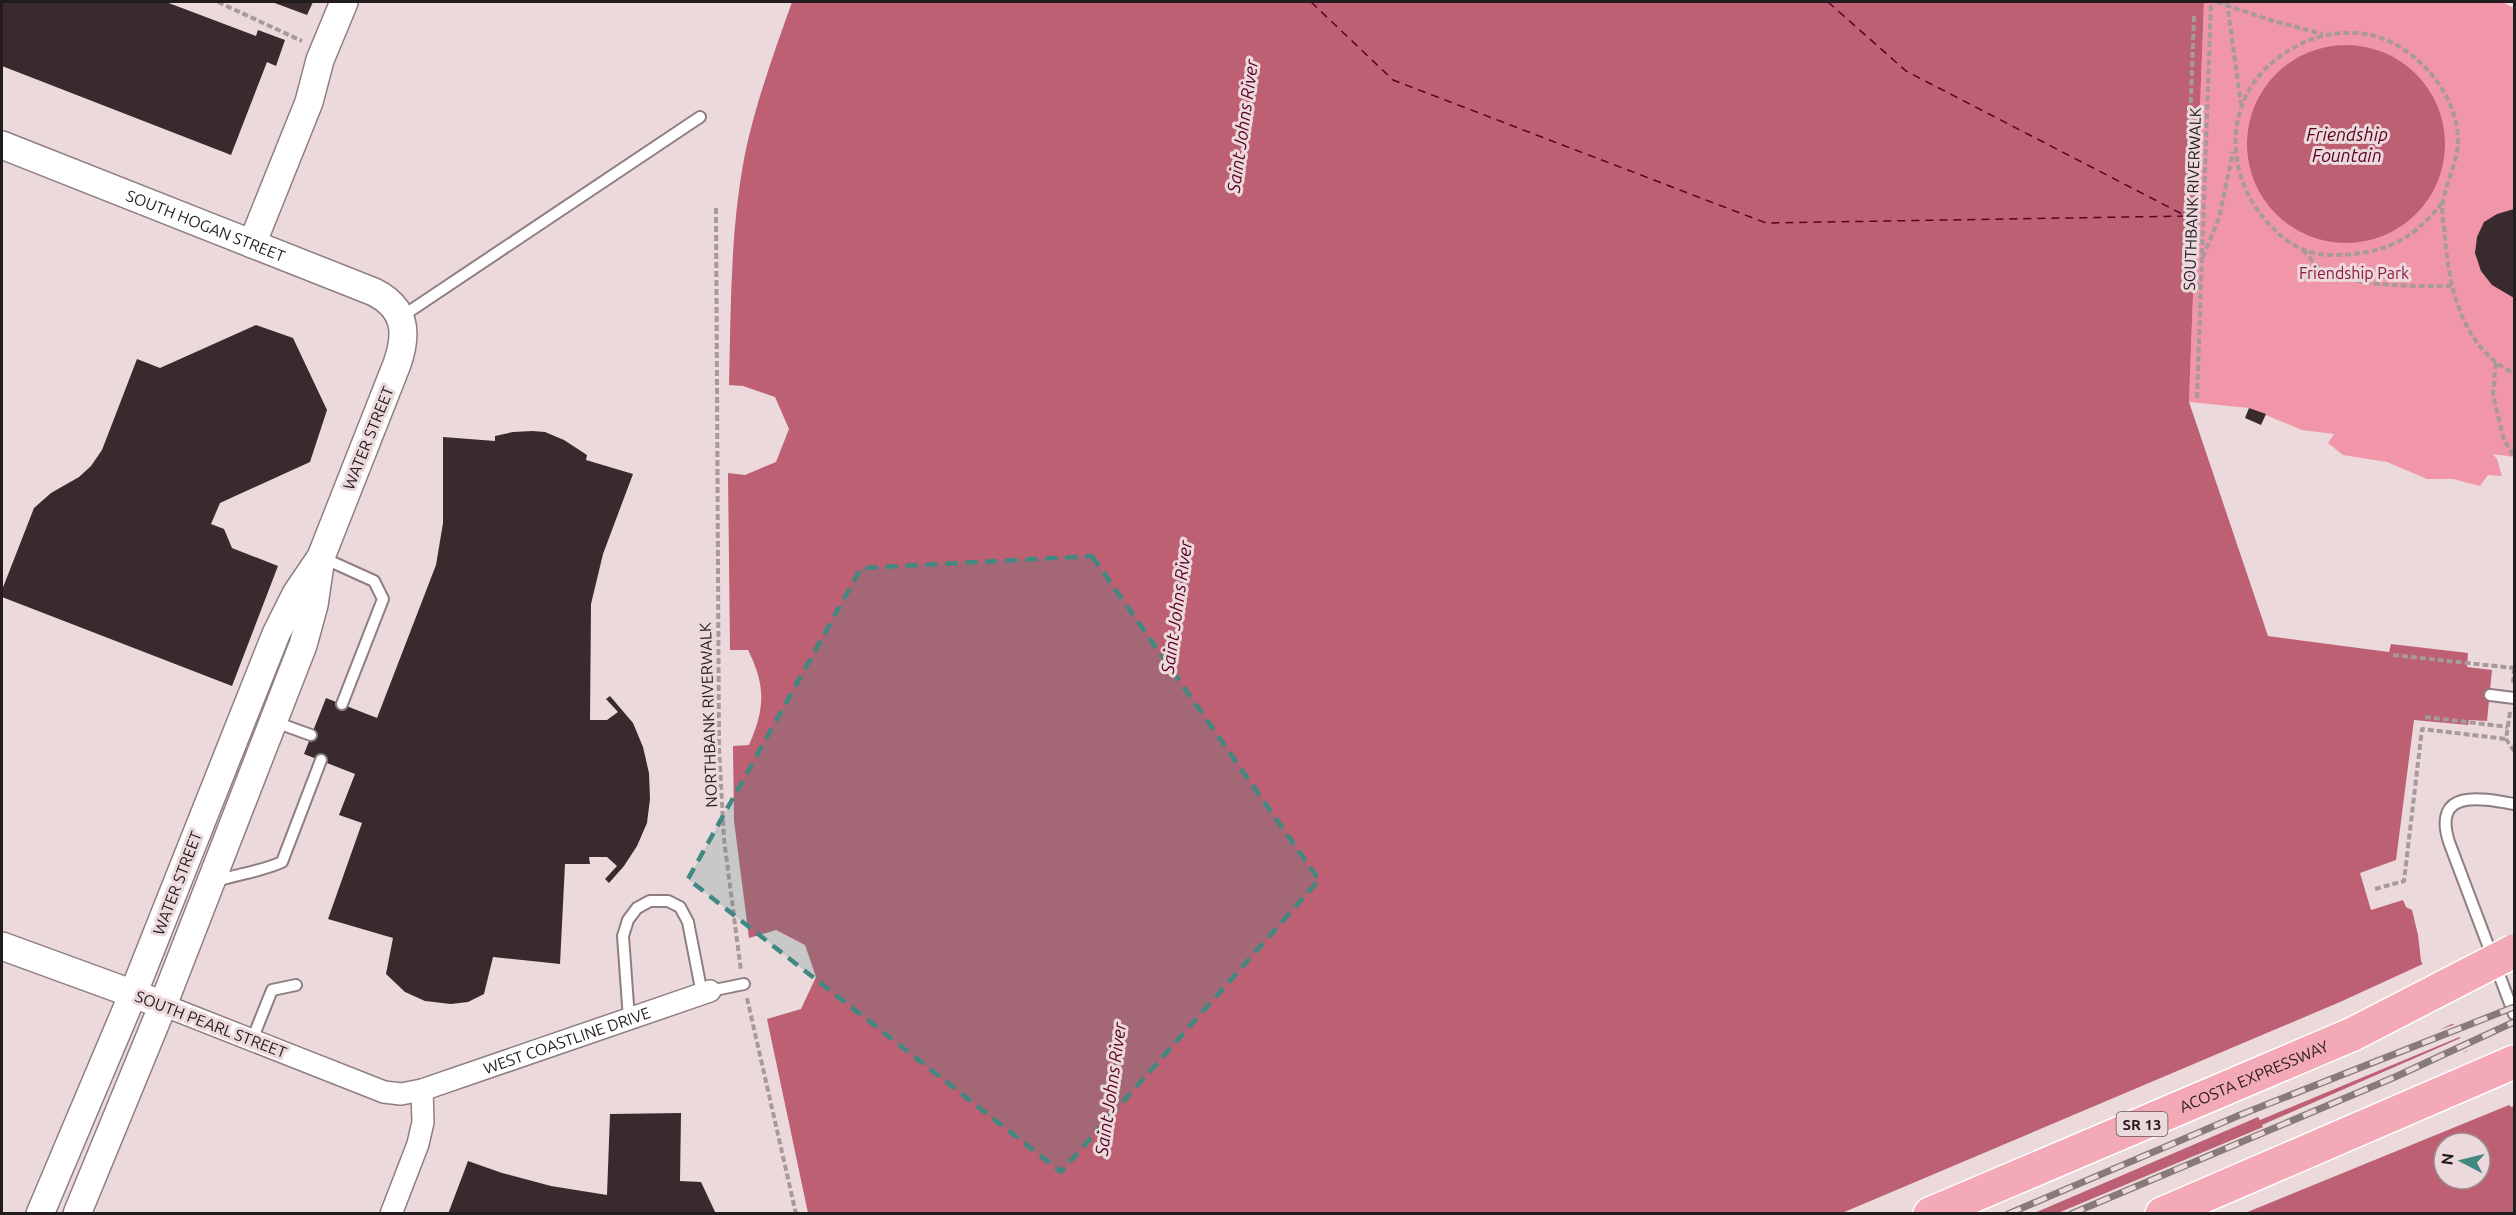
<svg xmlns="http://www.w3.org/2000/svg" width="2516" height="1215" font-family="Ubuntu,sans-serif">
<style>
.green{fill:#f196a8}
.water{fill:#bd6074;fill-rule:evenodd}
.pier{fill:#ecd9db}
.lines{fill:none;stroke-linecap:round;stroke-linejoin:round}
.ferry{stroke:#590022;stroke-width:1.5;stroke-dasharray:8 6;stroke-linecap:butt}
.building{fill:#392b2d}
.service-casing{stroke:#8f7e81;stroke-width:14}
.minor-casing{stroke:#8f7e81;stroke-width:24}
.tertiary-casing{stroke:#8f7e81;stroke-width:30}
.motorway-casing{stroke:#fff;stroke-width:36}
.path{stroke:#a8999b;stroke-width:4;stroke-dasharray:6 3;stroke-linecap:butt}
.service{stroke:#fff;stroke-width:10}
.minor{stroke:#fff;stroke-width:21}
.tertiary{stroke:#fff;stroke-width:27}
.motorway{stroke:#f4a9b6;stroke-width:33}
.rail-casing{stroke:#877a7b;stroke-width:7}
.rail{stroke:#ecd9db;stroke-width:4.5;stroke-dasharray:14;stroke-linecap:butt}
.motorway-bridge-casing{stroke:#fff;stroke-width:36;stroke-linecap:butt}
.motorway-bridge{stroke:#f4a9b6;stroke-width:33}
.marked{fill:#418881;fill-opacity:0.2;stroke:#418881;stroke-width:4.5;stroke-dasharray:12 8;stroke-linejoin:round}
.labels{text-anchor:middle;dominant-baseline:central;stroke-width:6;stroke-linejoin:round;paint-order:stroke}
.shield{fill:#ecd9db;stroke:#5f5556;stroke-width:1.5}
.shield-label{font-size:15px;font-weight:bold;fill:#231c1d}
.street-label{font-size:16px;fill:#231c1d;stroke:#ecd9db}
.park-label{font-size:16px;fill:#8c183f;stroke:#ecd9db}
.water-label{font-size:18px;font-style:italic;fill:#590022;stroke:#ecd9db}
</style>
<rect width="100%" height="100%" fill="#ecd9db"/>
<path class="green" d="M2204 2H2502L2514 8V457L2493 454 2497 459 2502 476 2488 475 2480 486 2453 479H2427L2387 462 2343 455 2328 443 2334 434 2302 430 2249 408 2189 402Z"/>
<path class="water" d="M792 2H2204L2189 402 2268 636 2389 652 2391 644 2468 653 2467 667 2492 670 2487 721 2469 720 2468 725 2414 720 2396 860 2360 873 2371 910 2403 900 2406 907 2412 910 2418 935 2421 961 2472 1061 2511 1107 2514 1106V1213H808L767 1019 801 1009 816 977 805 945 776 930 749 938 734 821 733 746 749 745C765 708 766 686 748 650H730L728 473 745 475 776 462 789 429 775 397 743 386 729 385C731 307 730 227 746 149 757 99 775 50 792 2ZM2444 1143H2480V1179H2444Z
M2247 144a99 99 0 1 1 198 0a99 99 0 1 1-198 0Z"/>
<path class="pier" d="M2425 963 2456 1022 2439 1030 2456 1024 2462 1036 2260 1120 2258 1117 2032 1214 1842 1213 2340 1002Z
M2463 1037 2469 1049 2463 1053 2470 1050 2474 1059 2512 1104 2514 1103 2245 1213H2058L2263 1127 2262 1125Z"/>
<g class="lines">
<path class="ferry" d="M1311 2 1393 80 1766 223 2187 216
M1828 2 1906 71 2186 216"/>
</g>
<path class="building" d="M2 2H166L256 36 258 30 285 40 276 66 267 62 231 155 2 66Z
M272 2H313L307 15Z
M2514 209V298L2492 285 2481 271 2475 253 2477 237 2484 222 2497 214Z
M256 325 293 338 327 410 310 462 220 503 211 524 224 529 232 548 278 566 232 686 2 597V590L34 508 51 493 79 477 91 466 102 450 137 359 160 368Z
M2249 408 2266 414 2261 425 2245 418Z
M532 431 545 432 564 440 587 455 586 460 633 474 603 554 591 604 590 720H607L618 712 606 699 610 696 633 723 643 747 649 773 650 799 647 823 637 846 624 866 609 883 605 879 617 866 607 857H589L590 864H565L560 964 493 957 484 994 468 1002 451 1004 425 1001 405 992 386 974 393 938 328 919 362 823 339 815 355 774 304 754 326 698 377 718 436 565 443 523V437L495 441V436L513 432Z
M681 1113 680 1181 701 1182 716 1214H448L468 1161 502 1173 551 1186 607 1195 610 1114Z"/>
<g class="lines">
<defs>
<path id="service" d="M401 317 700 117
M321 557 374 581 383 599 342 704
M2490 695 2514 698
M275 722 311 735
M2514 804C2482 798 2432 788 2449 842L2514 1014
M213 882C237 874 260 872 282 862L321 760
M710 991 744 984
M629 1019 623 936 628 920 637 908 650 901H668L680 907 688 922 702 994
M252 1040 272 990 296 985"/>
<g id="minor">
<path id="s1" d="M163 1005 384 1092 401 1094 422 1090 710 991"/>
<path d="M391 1214 418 1144 423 1122 422 1090"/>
</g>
<g id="tertiary">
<path id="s2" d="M2 145 374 292C406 308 408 333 397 364L321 557 296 594 276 634 133 994 40 1214"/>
<path d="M252 244 309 102 320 60 344 2"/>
<path d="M2 946 150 1000"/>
<path d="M77 1214 163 1005 303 645 314 605 320 564"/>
</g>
<g id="motorway">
<path id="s3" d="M1930 1214 2353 1034"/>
<path d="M2162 1214 2514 1062"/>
</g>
</defs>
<use href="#service" class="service-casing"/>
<use href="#minor" class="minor-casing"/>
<use href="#tertiary" class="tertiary-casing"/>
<use href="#motorway" class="motorway-casing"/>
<path class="path" d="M218 2 302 41
M2217 2 2273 21 2323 34
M2227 2 2241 105
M2194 16 2184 284 2201 285
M2442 203C2417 234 2395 249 2355 254 2341 255 2325 256 2310 252 2295 248 2280 236 2269 224 2224 177 2222 99 2278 58 2301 40 2329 31 2358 33 2408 37 2455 87 2458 137 2459 161 2446 180 2443 203 2441 213 2444 225 2445 235 2448 286 2463 350 2514 373
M716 208 719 749 724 839 741 971
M2303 250C2308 255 2313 263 2319 267 2351 288 2414 286 2451 286
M2203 257 2219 218 2233 152
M2496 363 2493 395 2504 440 2514 456
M2197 398 2211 2
M2393 655 2514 668
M2513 683 2514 669
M2510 712 2506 739 2514 751
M2425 717 2508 727
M2375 889 2404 881 2422 729 2506 739
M747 998 796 1214"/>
<use href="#service" class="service"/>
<use href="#minor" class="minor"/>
<use href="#tertiary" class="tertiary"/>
<use href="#motorway" class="motorway"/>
<defs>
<path id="rail" d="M2008 1214 2240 1115 2514 1007
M2071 1214 2395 1077 2514 1022
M2514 1214V1213"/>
</defs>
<use href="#rail" class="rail-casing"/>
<use href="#rail" class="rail"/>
<defs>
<path id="motorway-bridge" d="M2353 1034 2514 951"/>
</defs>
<use href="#motorway-bridge" class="motorway-bridge-casing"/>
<use href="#motorway-bridge" class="motorway-bridge"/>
</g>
<path class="marked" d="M1092 556 1319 880 1061 1172 688 879 861 568Z"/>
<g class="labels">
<rect class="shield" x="2116.5" y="1112" width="51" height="24" rx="4.5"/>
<g class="shield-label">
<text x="2142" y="1124">SR 13</text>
</g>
<g class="street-label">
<text transform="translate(2192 199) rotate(-88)">SOUTHBANK RIVERWALK</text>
<text stroke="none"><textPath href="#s2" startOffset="219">SOUTH HOGAN STREET</textPath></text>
<text transform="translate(368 438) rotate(-68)">WATER STREET</text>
<text transform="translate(708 715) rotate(-92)">NORTHBANK RIVERWALK</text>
<text transform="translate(177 883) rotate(-69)">WATER STREET</text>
<text transform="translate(211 1024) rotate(21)">SOUTH PEARL STREET</text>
<text stroke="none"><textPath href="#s1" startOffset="429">WEST COASTLINE DRIVE</textPath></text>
<text stroke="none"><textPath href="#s3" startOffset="352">ACOSTA EXPRESSWAY</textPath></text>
</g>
<g class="park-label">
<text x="2354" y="273">Friendship Park</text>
</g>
<g class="water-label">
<text transform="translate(1242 126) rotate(-82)">Saint Johns River</text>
<text x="2347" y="134">Friendship<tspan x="2347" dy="21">Fountain</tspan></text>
<text transform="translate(1176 607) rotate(-82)">Saint Johns River</text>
<text transform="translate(1110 1089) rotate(-82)">Saint Johns River</text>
</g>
</g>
<rect width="2516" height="1215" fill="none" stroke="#231c1d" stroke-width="6"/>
<g transform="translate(2462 1161) rotate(277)"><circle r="28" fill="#ecd9db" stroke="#9c8d8f" stroke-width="1.5"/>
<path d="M0-4.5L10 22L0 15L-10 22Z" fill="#418881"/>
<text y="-9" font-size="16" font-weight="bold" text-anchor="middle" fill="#231c1d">N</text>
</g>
</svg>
